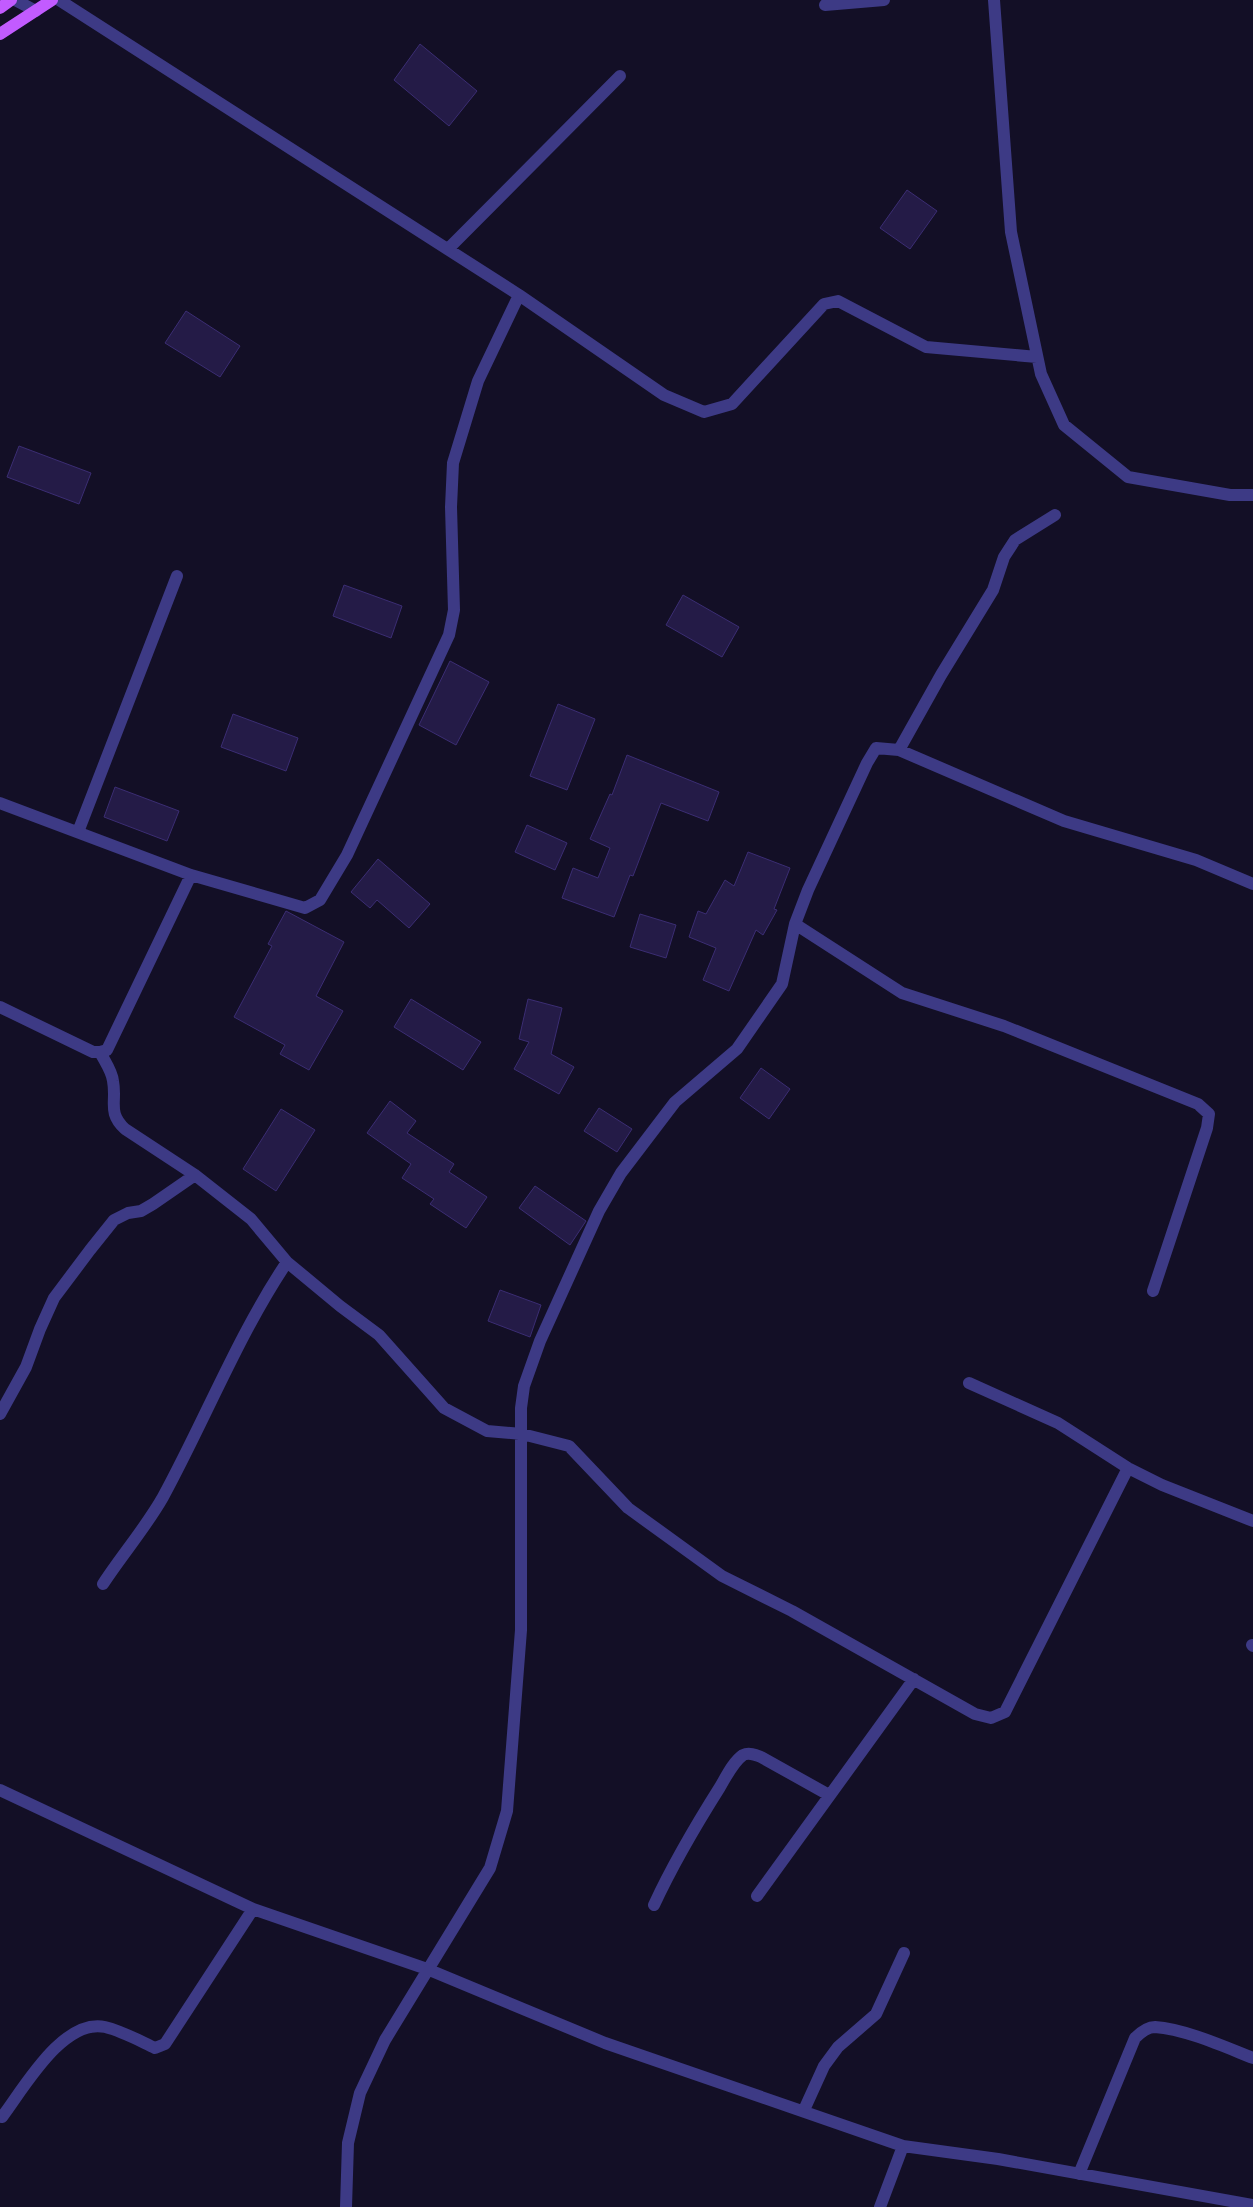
<svg xmlns="http://www.w3.org/2000/svg" width="1253" height="2207" font-family="Montserrat,sans-serif">
<style>
.building{fill:#241b47;stroke:#3b2d73}
.lines{fill:none;stroke-linecap:round;stroke-linejoin:round}
.minor{stroke:#3d3a85;stroke-width:12}
.major{stroke:#c25bff;stroke-width:12}
</style>
<rect width="100%" height="100%" fill="#130f26"/>
<path class="building" d="M420 44 477 91 449 126 394 80Z
M907 190 937 211 910 249 880 228Z
M186 311 240 346 220 377 165 343Z
M19 446 91 473 79 504 7 477Z
M344 585 402 606 391 638 333 616Z
M683 595 739 627 722 657 666 625Z
M450 661 489 682 456 745 419 725Z
M558 704 595 719 567 790 530 776Z
M233 714 298 738 286 771 221 747Z
M627 755 719 792 708 821 661 803 633 876 630 875 614 917 562 898 573 868 598 878 610 848 590 839 610 794 612 795Z
M115 787 179 811 167 841 104 817Z
M527 825 567 843 555 870 515 852Z
M748 852 790 868 774 909 777 910 763 935 756 930 729 991 703 980 716 948 689 937 698 911 706 914 725 880 734 886Z
M378 859 430 904 409 928 377 900 370 908 351 892Z
M286 911 344 942 316 996 343 1011 309 1070 280 1054 285 1045 234 1017 272 946 268 944Z
M640 914 676 925 666 958 630 947Z
M411 999 481 1042 463 1070 394 1027Z
M528 999 562 1008 551 1054 574 1067 559 1094 514 1069 529 1042 519 1039Z
M761 1068 790 1089 769 1119 740 1098Z
M390 1101 416 1121 407 1133 454 1164 449 1172 487 1197 466 1228 430 1204 434 1199 402 1178 411 1164 367 1133Z
M599 1108 632 1129 617 1152 584 1131Z
M281 1109 315 1130 276 1191 243 1169Z
M535 1186 586 1221 570 1245 519 1208Z
M500 1290 541 1305 530 1337 488 1321Z"/>
<g class="lines">
<path class="minor" d="M15 0 36 11
M59 0 519 295 664 395 704 412 732 404 824 304 838 301 926 347 1037 357
M994 0 1011 232 1041 374 1064 425 1128 477 1230 495H1253
M825 5 884 0
M448 249 620 76
M899 750 941 675 993 590 1004 557 1015 540 1055 515
M0 803 191 875 305 908 320 900 347 855 449 635 454 610 451 507 453 463 478 381 519 295
M78 832 177 576
M795 924 902 993 1004 1026 1198 1104 1209 1114 1207 1128 1153 1291
M0 1007 93 1052H100L107 1050 191 875
M100 1052C105 1062 112 1071 113 1081 117 1102 107 1112 125 1129L195 1175 251 1219 287 1262 340 1306 379 1335 444 1408 487 1431 522 1434 569 1446 628 1508 722 1576 792 1611 975 1714 991 1718 1005 1712 1128 1468
M969 1383 1058 1423 1128 1468 1162 1485 1253 1521
M0 1414 26 1367 40 1329 54 1298 90 1250 114 1220 128 1213 141 1211 153 1204 195 1175
M103 1584C122 1555 146 1527 163 1497 206 1418 237 1337 287 1262
M1252 1645 1253 1646
M0 1790 253 1909 427 1969 605 2043 903 2146 998 2159 1253 2205
M757 1896 914 1679
M654 1905C673 1864 696 1825 720 1787 726 1777 733 1762 743 1755 749 1752 756 1755 761 1757L829 1795
M804 2110 824 2066 838 2047 876 2014 904 1953
M2 2117C24 2088 63 2018 105 2027 122 2031 140 2041 155 2048L165 2044 253 1909
M1079 2174 1135 2038C1141 2032 1147 2027 1155 2027 1185 2029 1225 2047 1253 2058
M346 2207 348 2143 360 2093 385 2040 490 1868 507 1811 521 1630V1408L524 1386 540 1341 599 1211 621 1173 675 1102 737 1049 782 984 795 924 808 890 867 763 876 748 899 750 1064 821 1196 860 1253 884
M880 2207 903 2146"/>
<path class="major" d="M0 8 11 0
M0 34 52 0"/>
</g>
</svg>
